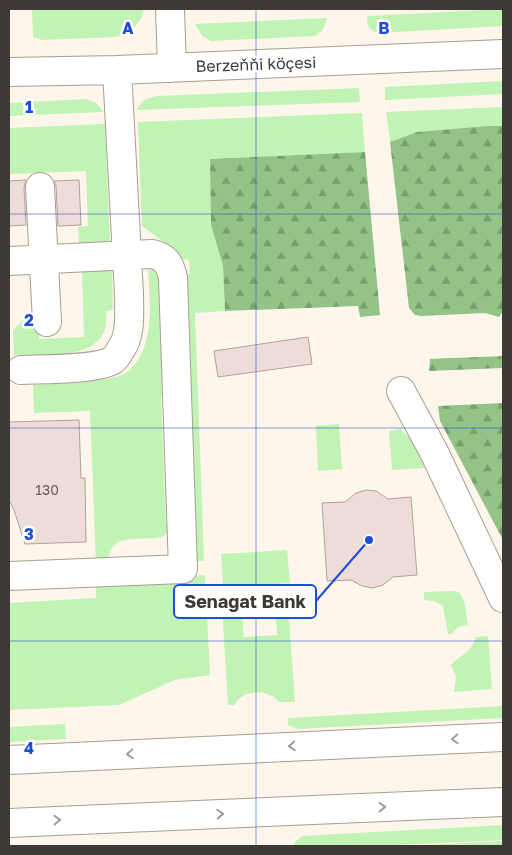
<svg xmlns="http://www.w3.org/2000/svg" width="512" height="855" font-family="'Golos Text',sans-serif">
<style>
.green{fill:#c1f3b4}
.forest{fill:url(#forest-firs)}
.building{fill:#eddcd7;stroke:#b1a19c}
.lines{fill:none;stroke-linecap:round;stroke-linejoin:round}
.minor-casing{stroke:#a89e92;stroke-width:30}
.major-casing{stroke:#a89e92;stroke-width:30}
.minor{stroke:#fff;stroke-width:28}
.major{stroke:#fff;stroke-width:28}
.oneway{stroke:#9e9c9a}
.grid{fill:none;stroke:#1d4ed8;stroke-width:1;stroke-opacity:0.55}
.labels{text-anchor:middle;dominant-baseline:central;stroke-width:5;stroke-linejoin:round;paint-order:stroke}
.number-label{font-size:14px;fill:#69625d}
.street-label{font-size:16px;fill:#3d3934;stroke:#fff}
.grid-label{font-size:16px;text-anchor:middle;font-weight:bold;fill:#1d4ed8;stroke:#fff;stroke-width:5;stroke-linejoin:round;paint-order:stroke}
.leader{fill:none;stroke:#1d4ed8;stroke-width:2}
.callout-dot{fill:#1d4ed8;stroke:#fff;stroke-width:2}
.callout{fill:#fff;stroke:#1d4ed8;stroke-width:2}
.callout-label{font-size:18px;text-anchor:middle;font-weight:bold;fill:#3d3934}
</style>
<defs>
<pattern id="forest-firs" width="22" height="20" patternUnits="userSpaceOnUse" patternTransform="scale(1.25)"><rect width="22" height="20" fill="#93c386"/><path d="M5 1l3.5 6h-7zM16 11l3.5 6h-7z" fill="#799f6e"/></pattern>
</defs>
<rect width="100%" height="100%" fill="#fef6eb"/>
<path class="green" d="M32 9H144C140 25 132 32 116 37L43 40 33 37Z
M503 9V26L378 33C370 30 365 25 368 16Z
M327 18 323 30 315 36 211 41 202 36 195 24Z
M503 81V94L385 100V87Z
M359 88 360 102 136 110 144 100 156 96Z
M86 99 96 103 104 112 9 116V103Z
M503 107V126L417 132 390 142 386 112Z
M362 113 365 152 210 159 211 225 223 266 225 311 195 313 204 561H196L184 274H190L189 260 181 259 176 251 142 226 138 122Z
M105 124 110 245 79 247 78 227 88 226 86 171 9 174V128Z
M112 269 113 310 106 311C106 319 107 327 103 334 89 360 39 354 14 355L13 331 26 316H38L39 339 84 337 82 271Z
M164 269 169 383 161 396 166 523H169C169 529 168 533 162 537 139 542 109 530 108 564H96L90 411 34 413 33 385C53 384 113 383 127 372 156 349 150 301 148 270Z
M339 424 342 469 318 471 316 426Z
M401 429 423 453 424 468 392 470 389 431Z
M287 550 290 583 223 587 221 554Z
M205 575 210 675 175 680 119 705 9 710V603L96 598V583Z
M454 591 460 593 465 604 468 625 458 627 451 634H448L443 606 434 601 424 600V592Z
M284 604H288L295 702H279C268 688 243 689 234 705H228L222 607 241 606 244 637 277 635 276 618Z
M488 636 492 689 454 692 456 677 451 665C461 653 469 656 476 637Z
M503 706V718L297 729 288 725V718Z
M65 724 66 739 9 742V727Z
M503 825V840L373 846H294V843L302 836Z
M503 841V846H407Z"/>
<path class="forest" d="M488 126H503V311L499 317 485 313 421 316 415 315 409 308 390 142 417 132Z
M365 152 380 315 360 317 358 306 225 311 223 266 211 225 210 159Z
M503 356V368L429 371 430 359Z
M503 403V540L440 421 438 406Z"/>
<path class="building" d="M26 180 24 188 26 225 9 226V181Z
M79 180 81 225 58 226 56 186 54 181Z
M308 337 312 364 218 377 214 351Z
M79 420 81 478H85L86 542 25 544 14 510 9 500V422Z
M366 490 376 491 388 499 411 497 417 575 393 577 383 585 373 588 362 586 351 580 327 581 322 503 345 502 356 493Z"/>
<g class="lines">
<defs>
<path id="minor" d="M170 9 172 68
M9 72 117 70 503 54
M40 187 47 322
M9 261 152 254C166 257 170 264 173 278L183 569 9 576
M21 370C41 369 97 370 113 360 117 357 121 349 124 344 131 329 129 310 129 294L117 70
M401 391 434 452 503 598"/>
<path id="major" d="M9 760 503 737
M9 823 503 802"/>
</defs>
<use href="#minor" class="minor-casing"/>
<use href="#major" class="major-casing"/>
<use href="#minor" class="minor"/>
<use href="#major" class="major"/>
</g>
<defs><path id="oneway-chevron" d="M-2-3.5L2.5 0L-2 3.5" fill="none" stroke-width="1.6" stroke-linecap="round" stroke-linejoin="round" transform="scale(1.25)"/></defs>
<g class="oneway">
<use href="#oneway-chevron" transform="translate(455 739) rotate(177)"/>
<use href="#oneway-chevron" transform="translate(292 746) rotate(177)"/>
<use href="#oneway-chevron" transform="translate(130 754) rotate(177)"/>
<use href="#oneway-chevron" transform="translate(382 807) rotate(-2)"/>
<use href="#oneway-chevron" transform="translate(220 814) rotate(-2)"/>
<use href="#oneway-chevron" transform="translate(57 820) rotate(-3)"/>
</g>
<path class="grid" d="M256 9V846M9 214H503M9 428H503M9 641H503"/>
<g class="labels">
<g class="number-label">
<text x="47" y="489">130</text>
</g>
<g class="street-label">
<text transform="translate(256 64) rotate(-2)">Berzeňňi köçesi</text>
</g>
</g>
<g class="grid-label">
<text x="128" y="34">A</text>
<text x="384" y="34">B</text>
<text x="29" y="113">1</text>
<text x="29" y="326">2</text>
<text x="29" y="540">3</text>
<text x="29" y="754">4</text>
</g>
<path class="leader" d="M369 540L316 601"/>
<circle class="callout-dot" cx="369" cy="540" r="5"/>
<rect class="callout" x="174" y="585" width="142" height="33" rx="5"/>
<g class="callout-label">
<text x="245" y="608">Senagat Bank</text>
</g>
<rect width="512" height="855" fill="none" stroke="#3d3934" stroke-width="20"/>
</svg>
